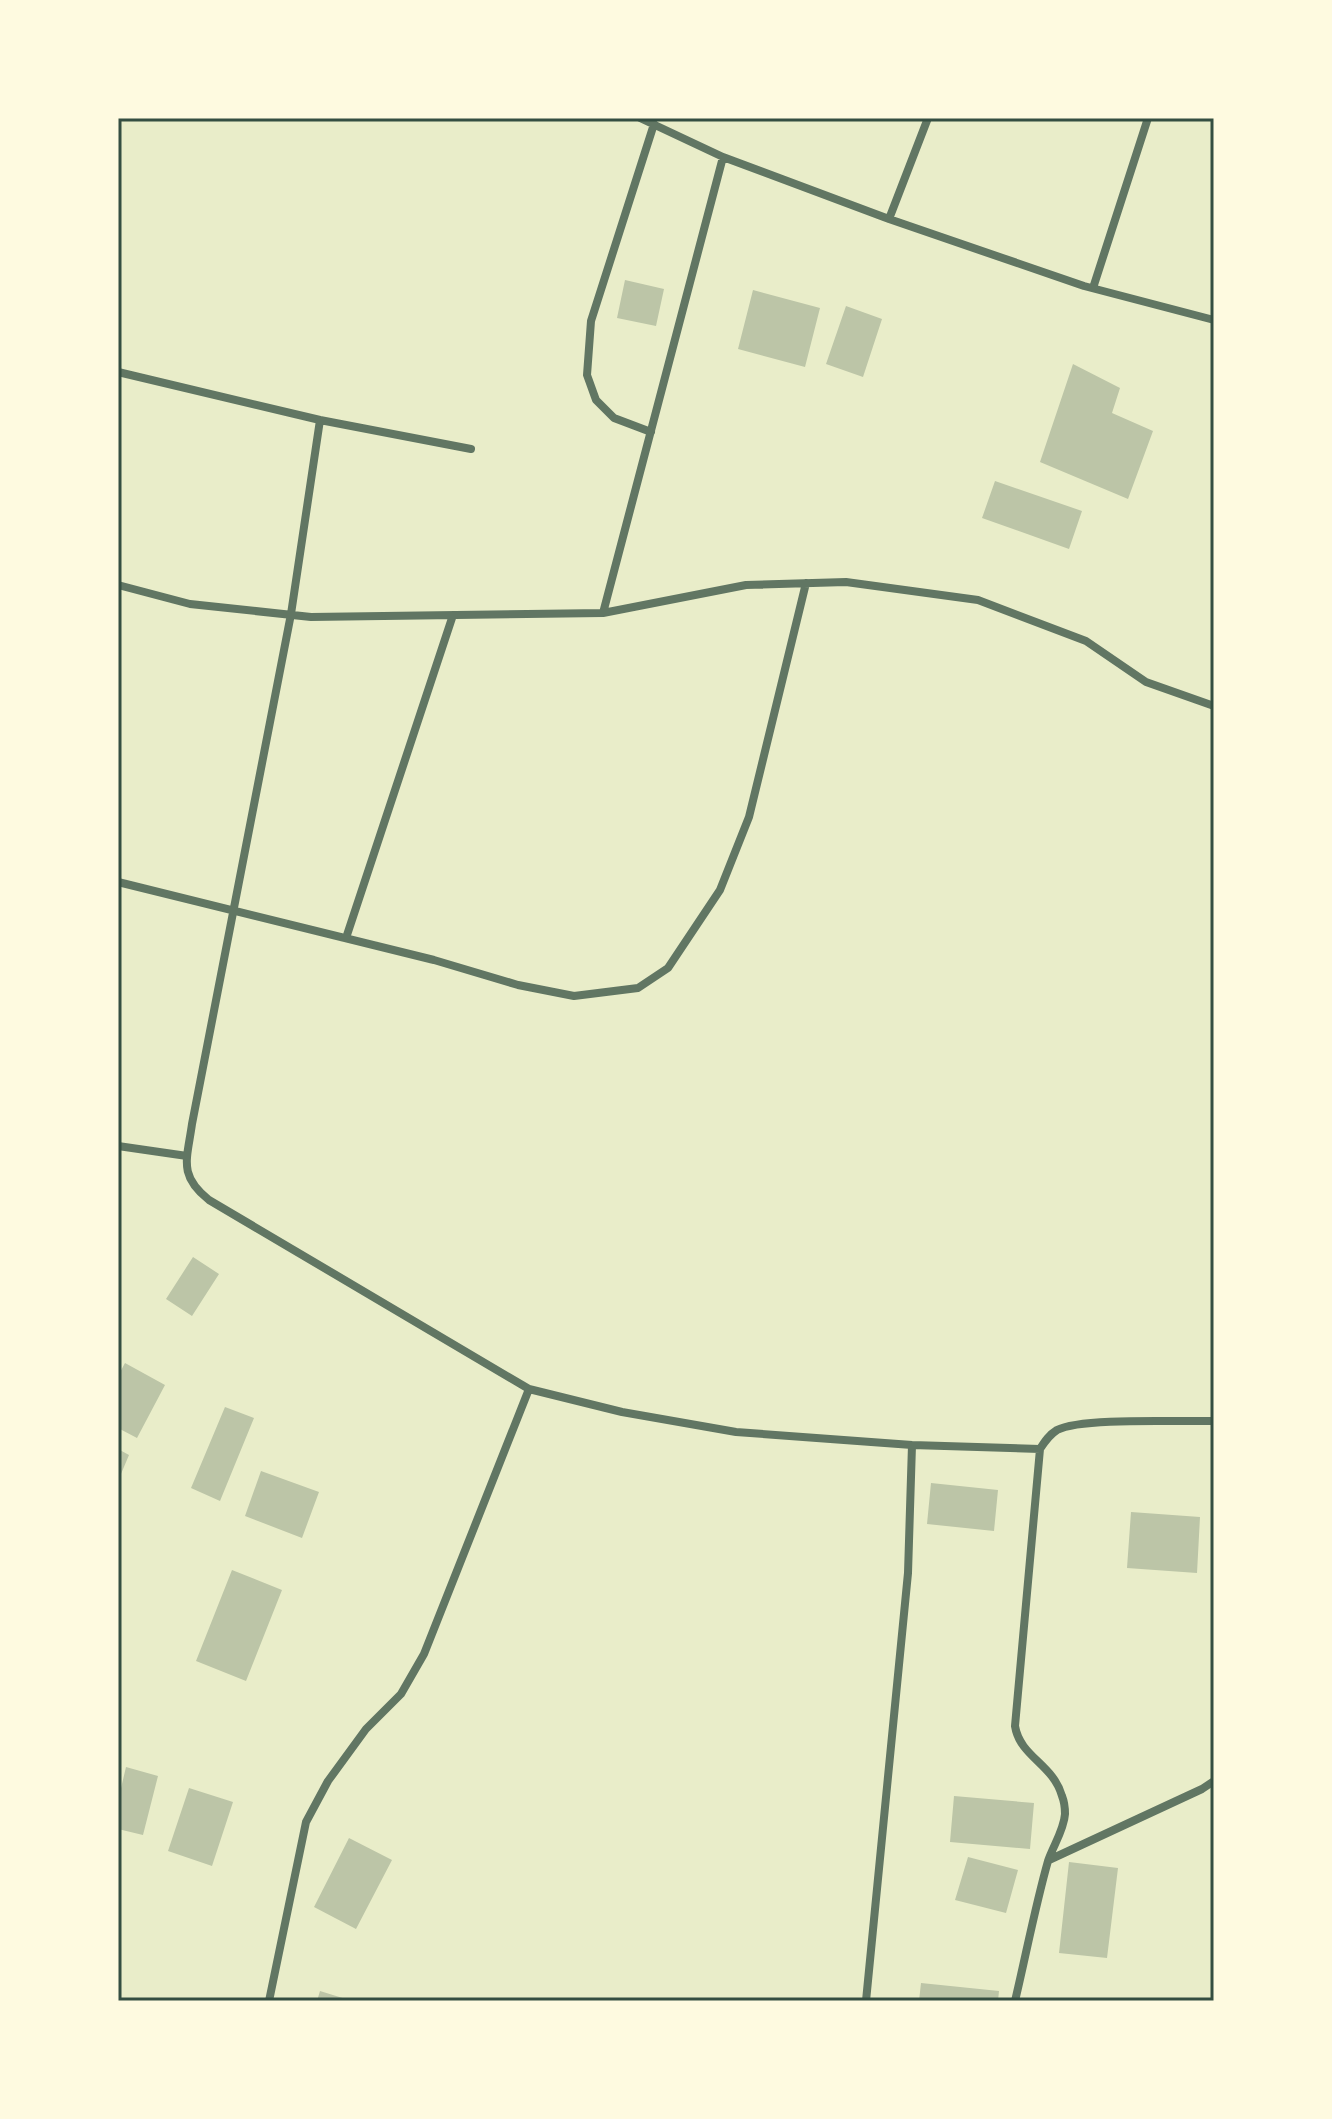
<svg xmlns="http://www.w3.org/2000/svg" width="1332" height="2119" font-family="'Noto Sans',sans-serif">
<style>
.building{fill:#bcc5a7}
.lines{fill:none;stroke-linecap:round;stroke-linejoin:round}
.minor{stroke:#617663;stroke-width:8}
.neatline{fill:none;stroke:#344e41;stroke-width:3}
</style>
<rect width="100%" height="100%" fill="#e9edc9"/>
<path class="building" d="M625 280 664 289 656 326 617 318Z
M753 290 820 308 805 367 738 349Z
M846 306 882 319 863 377 826 364Z
M1073 364 1120 388 1112 413 1153 431 1128 499 1040 462Z
M995 481 1082 511 1069 549 982 518Z
M193 1257 219 1274 192 1316 166 1299Z
M125 1363 165 1385 137 1438 118 1428V1376Z
M225 1407 254 1418 220 1501 191 1488Z
M118 1449 129 1455 118 1481Z
M261 1471 319 1492 302 1538 245 1516Z
M931 1483 998 1490 994 1531 927 1524Z
M1131 1512 1200 1517 1197 1573 1127 1568Z
M232 1570 282 1590 246 1681 196 1661Z
M126 1767 158 1776 143 1835 118 1829V1801Z
M189 1788 233 1802 212 1866 168 1851Z
M954 1796 1034 1803 1030 1849 950 1842Z
M349 1838 392 1860 356 1929 314 1907Z
M968 1857 1018 1870 1006 1913 955 1900Z
M1069 1862 1118 1868 1107 1958 1059 1953Z
M921 1983 999 1991 998 2001H919Z
M320 1991 349 2000V2001H317Z"/>
<g class="lines">
<path class="minor" d="M640 118 723 157
M889 219 1084 286 1214 320
M1093 288 1148 118
M118 372 320 420 471 449
M320 420 291 614 192 1124C187 1160 178 1175 209 1200L529 1389 622 1412 736 1432 912 1445 1040 1449 1015 1726C1020 1757 1053 1764 1062 1796 1064 1801 1065 1809 1065 1814 1064 1830 1053 1846 1048 1861 1035 1907 1026 1955 1015 2001
M651 432 614 418 596 400 587 375 591 321 654 124
M118 585 190 604 311 617 603 613 746 585 846 582 978 600 1086 641 1146 682 1214 706
M603 613 723 157 889 219 928 118
M118 882 434 960 518 985 574 996 638 988 668 968 720 890 749 817 806 583
M346 938 453 615
M118 1146 187 1156
M1040 1449C1045 1441 1049 1435 1057 1430 1081 1417 1182 1422 1214 1421
M1049 1860 1202 1789 1214 1781
M269 2001 306 1822 328 1781 366 1729 401 1694 424 1654 529 1389
M866 2001 908 1573 912 1445"/>
</g>
<rect width="1332" height="2119" fill="none" stroke="#fefae0" stroke-width="240"/>
<rect x="120" y="120" width="1092" height="1879" class="neatline"/>
</svg>
